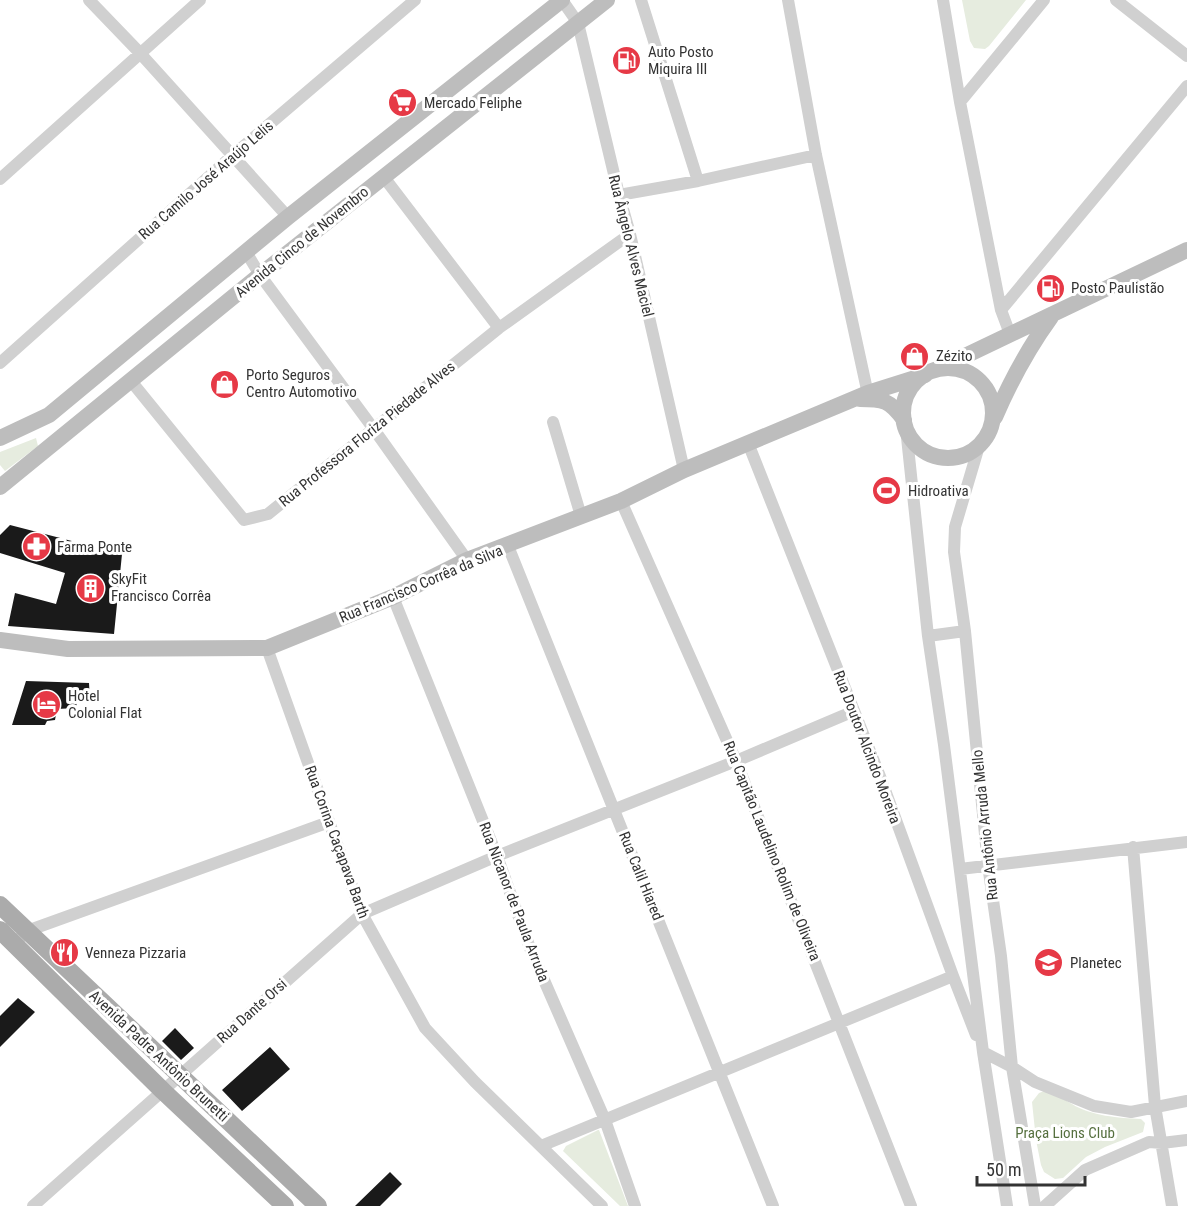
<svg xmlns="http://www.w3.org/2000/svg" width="1187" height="1206" font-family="'Roboto Condensed',sans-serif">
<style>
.green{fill:#e6ecdf}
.building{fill:#1a1a1a}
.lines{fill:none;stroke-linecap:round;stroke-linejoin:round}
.minor{stroke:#d0d0d0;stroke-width:12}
.secondary{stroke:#bdbdbd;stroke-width:16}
.primary{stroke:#ababab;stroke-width:18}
.labels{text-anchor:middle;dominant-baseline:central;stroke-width:6;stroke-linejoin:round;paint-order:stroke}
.poi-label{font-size:15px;fill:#333;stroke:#fff;text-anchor:start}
.street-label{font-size:15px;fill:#333;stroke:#fff}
.park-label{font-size:15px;fill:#56703f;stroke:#fff}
</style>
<rect width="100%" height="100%" fill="#fff"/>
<path class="green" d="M962 0H1026L989 46 985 49 974 48 970 41Z
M36 438 38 446 5 471 0 465V452Z
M1047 1090C1058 1093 1062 1099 1072 1104 1091 1116 1119 1118 1141 1119L1145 1123 1143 1132 1105 1147 1086 1157 1063 1178 1055 1179 1044 1172 1041 1165 1036 1140 1032 1102 1039 1093Z
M598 1130H599L628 1206H620L563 1151 566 1146Z"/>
<path class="building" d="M10 525 122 554 114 634 8 626 15 593 56 604 65 573 0 553V535Z
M26 681 89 683 90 701H77L76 708 57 709 55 720 47 721 45 725H12Z
M18 998 35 1012 0 1047V1016Z
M175 1028 194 1048 181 1060 162 1041Z
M270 1047 290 1069 242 1111 222 1090Z
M390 1172 402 1184 380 1206H355Z"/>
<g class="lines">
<path class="minor" d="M89 0 139 52 288 217
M562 0 578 23 619 195 630 234 684 470
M641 0 698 181
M788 0 816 155 869 399
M943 0 960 102 1001 310 1010 334
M1116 0 1187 56
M960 102 1044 0
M383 176 499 328
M0 179 200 0
M619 195 698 181 816 155
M246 252 260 275 373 428 467 560
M1001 310 1187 86
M0 363 232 156 415 0
M131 381 244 520 268 514 499 328 630 234
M553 422 581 516
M906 428 928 636 944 745 983 1052 1007 1206
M748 443 881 779 953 976 976 1035
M979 446 955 527 954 552 965 631 988 865 1001 956 1012 1067 1035 1206
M621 501 736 761 911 1206
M508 546 773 1206
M393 597 497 856 530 948 605 1120 635 1206
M928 636 965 631
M267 648 362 914 425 1028 475 1082 602 1206
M1133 847 1155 1106 1172 1206
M960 869 1187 842
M14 944 27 931 329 822
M983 1052 1012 1067 1035 1082 1094 1106 1131 1112 1187 1101
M541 1146 953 976
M33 1206 362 914 497 856 736 761 854 711
M1045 1206 1085 1170 1149 1142 1162 1143 1187 1140"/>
<path class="secondary" d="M942 367 1187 250
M903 413a45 45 0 1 1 90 0a45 45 0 1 1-90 0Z
M860 399C883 399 890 400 904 420
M995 417C1011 380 1027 350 1051 317
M0 438 49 415 288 217 562 0
M0 487 260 275 607 0
M0 640 68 649 267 648 393 597 467 560 621 501 684 470 868 393 925 375"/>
<path class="primary" d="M0 905 318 1206
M0 930 163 1091 285 1206"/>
</g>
<defs>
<symbol id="fuel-disc" viewBox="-11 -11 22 22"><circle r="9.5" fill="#e63946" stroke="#fff"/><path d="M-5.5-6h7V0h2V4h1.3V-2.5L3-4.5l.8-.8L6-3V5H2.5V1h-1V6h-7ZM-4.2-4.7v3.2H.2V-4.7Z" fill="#fff"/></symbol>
<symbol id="supermarket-disc" viewBox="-11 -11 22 22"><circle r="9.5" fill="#e63946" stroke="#fff"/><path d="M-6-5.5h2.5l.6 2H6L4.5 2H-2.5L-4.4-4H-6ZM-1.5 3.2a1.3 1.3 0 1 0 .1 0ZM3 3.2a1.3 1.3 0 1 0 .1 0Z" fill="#fff"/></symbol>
<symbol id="shop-disc" viewBox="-11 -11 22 22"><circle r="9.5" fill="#e63946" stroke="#fff"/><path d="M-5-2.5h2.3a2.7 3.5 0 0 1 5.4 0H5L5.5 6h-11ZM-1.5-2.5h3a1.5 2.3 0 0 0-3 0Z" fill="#fff"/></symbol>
<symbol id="stadium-disc" viewBox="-11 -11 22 22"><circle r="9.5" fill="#e63946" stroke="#fff"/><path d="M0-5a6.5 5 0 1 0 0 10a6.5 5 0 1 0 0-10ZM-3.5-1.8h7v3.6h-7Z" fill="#fff"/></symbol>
<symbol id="pharmacy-disc" viewBox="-11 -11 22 22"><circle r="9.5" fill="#e63946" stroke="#fff"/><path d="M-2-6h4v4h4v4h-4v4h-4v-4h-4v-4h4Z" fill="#fff"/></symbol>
<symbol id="building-disc" viewBox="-11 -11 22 22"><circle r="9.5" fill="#e63946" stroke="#fff"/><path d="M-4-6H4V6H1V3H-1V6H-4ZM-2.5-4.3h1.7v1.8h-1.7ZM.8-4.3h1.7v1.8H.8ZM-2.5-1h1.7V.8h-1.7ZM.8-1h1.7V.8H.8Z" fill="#fff"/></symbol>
<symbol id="hotel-disc" viewBox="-11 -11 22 22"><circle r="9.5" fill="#e63946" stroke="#fff"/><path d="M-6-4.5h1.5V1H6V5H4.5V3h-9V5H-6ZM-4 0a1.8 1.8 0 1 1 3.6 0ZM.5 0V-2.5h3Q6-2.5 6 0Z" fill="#fff"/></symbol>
<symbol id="restaurant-disc" viewBox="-11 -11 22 22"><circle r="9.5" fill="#e63946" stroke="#fff"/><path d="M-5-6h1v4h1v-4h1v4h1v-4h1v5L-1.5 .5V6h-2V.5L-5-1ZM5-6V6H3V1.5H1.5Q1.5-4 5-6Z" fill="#fff"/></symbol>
<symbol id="school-disc" viewBox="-11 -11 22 22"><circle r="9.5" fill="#e63946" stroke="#fff"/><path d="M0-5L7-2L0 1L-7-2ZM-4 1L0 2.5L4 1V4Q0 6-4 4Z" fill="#fff"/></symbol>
</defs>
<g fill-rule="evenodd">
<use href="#fuel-disc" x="610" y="44" width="33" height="33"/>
<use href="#supermarket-disc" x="386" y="86" width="33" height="33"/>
<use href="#fuel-disc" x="1034" y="272" width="33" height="33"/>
<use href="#shop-disc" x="898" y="340" width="33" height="33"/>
<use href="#shop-disc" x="208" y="368" width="33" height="33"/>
<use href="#stadium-disc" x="870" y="474" width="33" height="33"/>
<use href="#pharmacy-disc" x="20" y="530" width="33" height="33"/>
<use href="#building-disc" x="74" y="572" width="33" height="33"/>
<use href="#hotel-disc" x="30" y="688" width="33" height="33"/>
<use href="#restaurant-disc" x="48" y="936" width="33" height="33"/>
<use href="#school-disc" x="1032" y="946" width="33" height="33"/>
</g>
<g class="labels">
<g class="poi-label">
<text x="648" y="52">Auto Posto<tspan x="648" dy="17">Miquira III</tspan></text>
<text x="424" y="103">Mercado Feliphe</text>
<text x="1071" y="288">Posto Paulistão</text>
<text x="936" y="356">Zézito</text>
<text x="246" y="375">Porto Seguros<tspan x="246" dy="17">Centro Automotivo</tspan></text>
<text x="908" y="491">Hidroativa</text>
<text x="57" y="547">Farma Ponte</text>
<text x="111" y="579">SkyFit<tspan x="111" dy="17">Francisco Corrêa</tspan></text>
<text x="68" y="696">Hotel<tspan x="68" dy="17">Colonial Flat</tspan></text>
<text x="85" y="953">Venneza Pizzaria</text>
<text x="1070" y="963">Planetec</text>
</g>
<g class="street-label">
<text transform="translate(206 180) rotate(-41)">Rua Camilo José Araújo Lelis</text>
<text transform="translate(302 242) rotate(-39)">Avenida Cinco de Novembro</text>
<text transform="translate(631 246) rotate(76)">Rua Ângelo Alves Maciel</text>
<text transform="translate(367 434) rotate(-39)">Rua Professora Floriza Piedade Alves</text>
<text transform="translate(421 584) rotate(-23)">Rua Francisco Corrêa da Silva</text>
<text transform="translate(867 747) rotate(69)">Rua Doutor Alcindo Moreira</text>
<text transform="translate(985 825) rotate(-96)">Rua Antônio Arruda Mello</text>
<text transform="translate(337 842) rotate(70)">Rua Corina Caçapava Barth</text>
<text transform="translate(772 851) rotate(68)">Rua Capitão Laudelino Rolim de Oliveira</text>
<text transform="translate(641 876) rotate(68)">Rua Calil Hiared</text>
<text transform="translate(514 902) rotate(69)">Rua Nicanor de Paula Arruda</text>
<text transform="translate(252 1011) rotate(-42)">Rua Dante Orsi</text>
<text transform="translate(159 1056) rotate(43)">Avenida Padre Antônio Brunetti</text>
</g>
<g class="park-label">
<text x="1065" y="1133">Praça Lions Club</text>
</g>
</g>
<path d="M977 1176v9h108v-9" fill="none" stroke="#333333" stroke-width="3"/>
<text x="986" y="1176" font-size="18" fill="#333333" stroke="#ffffff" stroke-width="4.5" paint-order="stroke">50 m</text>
</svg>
